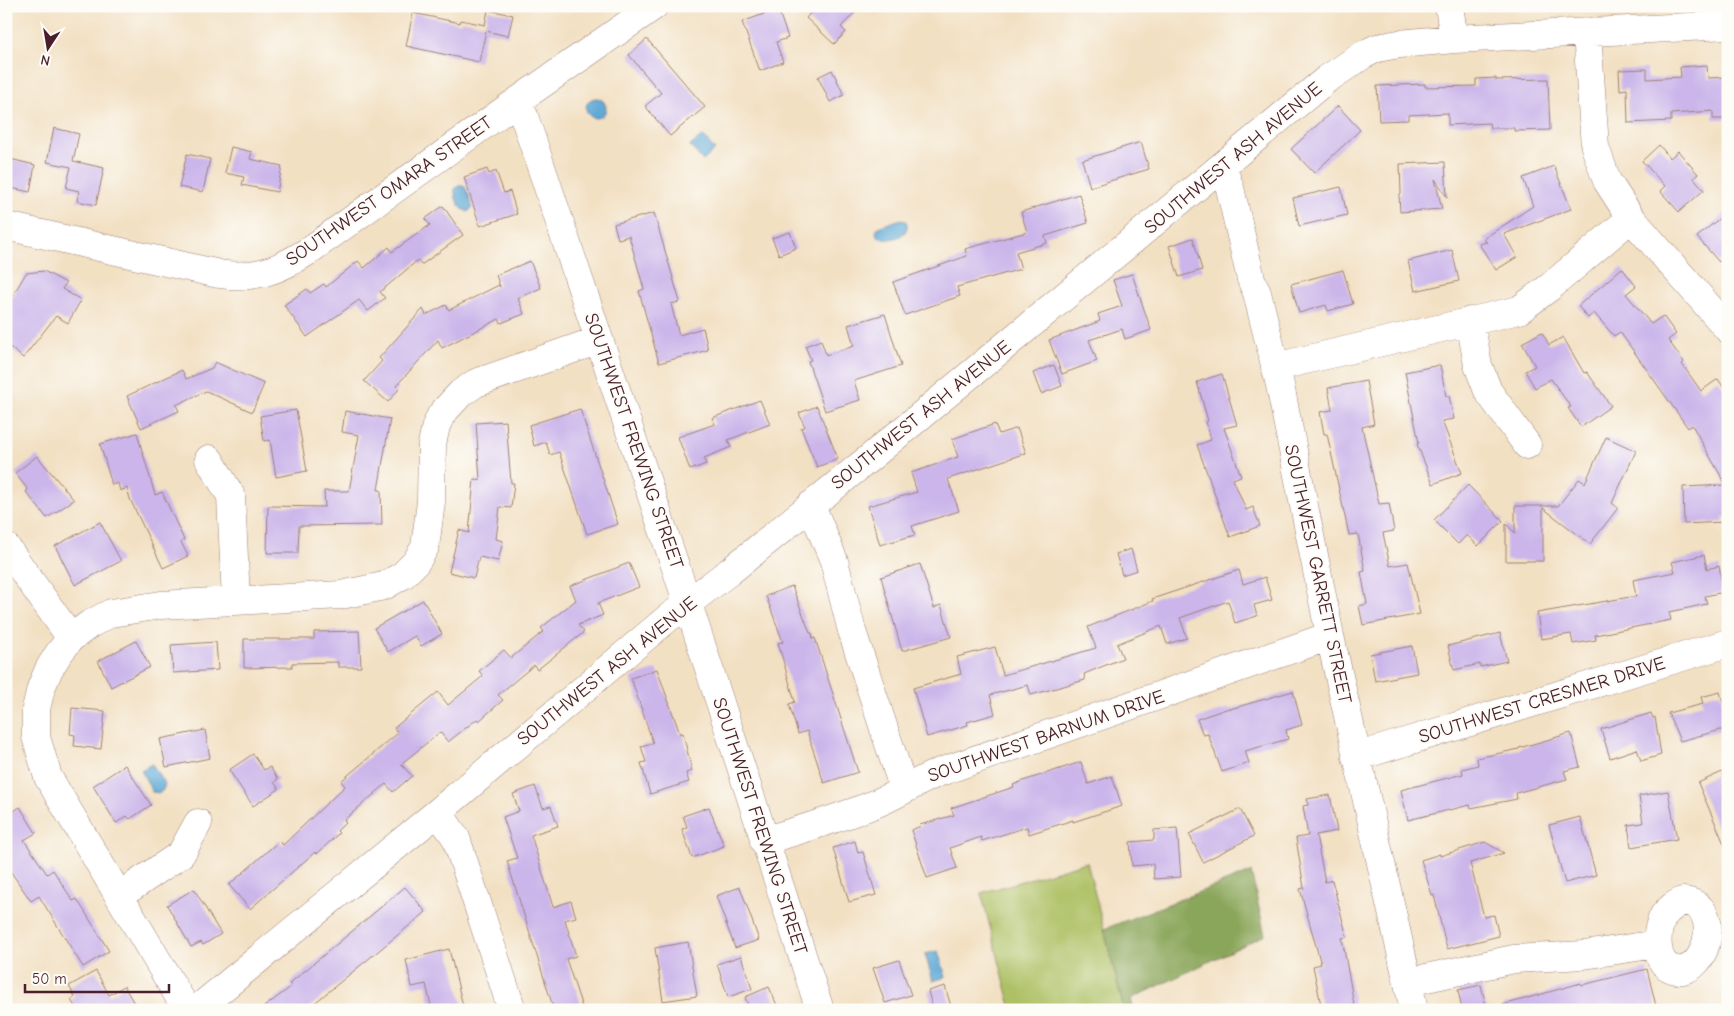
<svg xmlns="http://www.w3.org/2000/svg" width="1734" height="1016" font-family="'Comic Neue',sans-serif">
<style>
.green{fill:#adc064;stroke:#7c7048}
.forest{fill:#8aa65a;stroke:#6a6242}
.water{fill:#5ca8d5;stroke:#536480}
.building{fill:#cbb5ea}
.lines{fill:none;stroke-linecap:round;stroke-linejoin:round}
.minor-casing{stroke:#9e8077;stroke-width:29}
.minor{stroke:#fff;stroke-width:28}
.labels{text-anchor:middle;dominant-baseline:central;stroke-width:4;stroke-linejoin:round;paint-order:stroke}
.street-label{font-size:19px;fill:#4a1f2b;stroke:#fdfcf7}
</style>
<rect width="100%" height="100%" fill="#fdfcf7"/>
<filter id="ink" filterUnits="userSpaceOnUse"><feTurbulence type="fractalNoise" baseFrequency=".02" numOctaves="2"/><feDisplacementMap in="SourceGraphic" scale="10" xChannelSelector="R" yChannelSelector="G"/><feConvolveMatrix kernelMatrix="1 2 1 2 8 2 1 2 1" color-interpolation-filters="sRGB"/></filter>
<filter id="wash" filterUnits="userSpaceOnUse"><feTurbulence type="fractalNoise" baseFrequency=".0096" numOctaves="4" result="noise"/><feDisplacementMap in="SourceGraphic" scale="20" xChannelSelector="R" yChannelSelector="G"/><feGaussianBlur stdDeviation="1.12" result="paint"/><feColorMatrix in="noise" values="0 0 0 0 0 0 0 0 0 0 0 0 0 0 0 0 0 1.4 0 .05"/><feComposite in="paint" operator="in"/></filter>
<g filter="url(#wash)">
<rect width="100%" height="100%" fill="#f2e0c3"/>
<path class="green" d="M1087 862 1124 1010H997L1011 1006 981 893Z"/>
<path class="forest" d="M1251 872 1265 935 1131 999 1134 1010H1124L1104 929Z"/>
<path class="water" d="M586 108a10 10 0 1 1 20 0a10 10 0 1 1-20 0Z
M703 136 715 150 703 161 690 146Z
M458 186H464C467 189 472 204 472 208L468 212C459 209 454 198 455 189Z
M901 219 906 221C913 236 887 243 878 237L876 232 878 227Z
M152 764 165 784 163 790 160 793 152 792 141 770Z
M938 951 946 977 933 981 925 954Z"/>
<g id="blocks">
<path class="building" d="M817 6H861L841 27 846 32 834 44 806 18Z
M778 9 788 38 776 42 783 62 760 71 742 22Z
M488 10 513 15 508 36 486 31 479 62 406 46 413 13 460 23 461 20 485 25Z
M647 39 705 107 670 136 645 106 661 93 629 55Z
M1707 65 1708 78 1726 77 1728 119H1713V111L1671 114V121L1628 123 1627 89 1620 90 1619 70 1647 69V79L1681 77 1680 67Z
M832 70 844 95 830 102 818 77Z
M1496 78V80L1548 79 1550 130 1514 131V128H1490L1489 123 1448 125V113L1408 115V120L1379 121 1377 86 1425 84V87L1476 86V79Z
M1338 106 1360 130 1314 173 1291 149Z
M54 128 79 134 73 161 104 168 96 205 77 201 79 191 66 188 71 167 47 162Z
M1141 142 1149 169 1090 187 1082 160Z
M1659 145 1670 158 1678 151 1698 174 1694 178 1704 190 1679 212 1660 191 1665 186 1642 161Z
M231 147 252 152 250 159 282 166 277 192 242 185 244 177 225 173Z
M187 154 210 159 203 192 179 187Z
M6 158 35 165 30 192 6 187Z
M1445 162 1447 197 1435 179 1442 209 1400 212 1399 195 1401 194 1400 164Z
M1554 166 1571 209 1504 234 1517 257 1496 270 1479 244 1487 242 1483 239 1533 206 1523 178Z
M487 169 489 174 496 171 504 193 510 191 517 214 480 226 464 177Z
M1341 187 1347 215 1299 226 1293 198Z
M1079 194 1088 223 1045 236 1047 243 1016 252 1021 269 957 287 960 296 905 315 893 282 967 256 965 249 1027 232 1021 212Z
M443 206 463 235 421 265 418 260 380 292 385 298 368 311 359 300 307 337 284 305 307 289 310 293 324 284 326 287 358 261 364 268 389 247 392 252 430 225 425 219Z
M1728 211V254L1719 262 1697 237Z
M654 213 680 302 671 304 679 335 703 328 708 350 659 363 639 291 644 289 629 236 618 239 614 224Z
M790 232 796 248 779 255 772 238Z
M1193 238 1202 270 1179 277 1169 246Z
M1452 250 1459 281 1415 291 1408 261Z
M530 261 541 288 518 298 524 314 501 323 499 319 442 348 438 340 396 386 399 389 388 402 364 381 382 361 379 358 423 309 426 315 446 305 449 310 499 285 500 287 496 275Z
M1622 268 1636 286 1626 294 1651 324 1663 316 1676 334 1668 340 1684 362 1682 364 1701 391 1718 379 1728 394V518H1723L1724 522 1684 524 1683 487 1726 485 1692 425 1688 428 1620 332 1614 336 1594 313 1588 318 1578 306Z
M1343 270 1353 304 1328 311 1326 305 1299 313 1291 284Z
M44 271 66 283 62 289 81 300 68 323 56 316 23 358 6 344V307L26 273Z
M1132 274 1151 330 1125 339 1122 329 1089 340 1097 361 1062 374 1049 340 1100 321 1098 314 1122 306 1113 280Z
M885 314 901 366 854 381 860 400 825 411 808 361 811 360 805 346 821 340 826 355 854 346 848 325Z
M1542 332 1549 345 1563 337 1584 373 1587 372 1611 406 1581 427 1568 408 1571 407 1551 379 1535 388 1525 371 1535 366 1522 343Z
M215 362 264 384 252 412 206 391 176 405 179 411 141 428 127 396 182 370 186 379 212 368Z
M1054 365 1062 386 1041 394 1033 373Z
M1440 365 1446 396H1449L1454 419 1442 421 1462 473 1433 484 1417 444 1419 443 1405 372Z
M1222 374 1237 425 1224 428 1241 476 1233 479 1246 510 1253 507 1260 526 1230 537 1197 445 1211 440 1206 422 1208 421 1197 382Z
M1366 381 1374 424 1362 427 1379 504 1389 503 1394 531 1383 533 1390 566 1408 563 1420 614 1363 625 1359 606 1367 604 1361 572 1365 571 1358 534 1349 535 1327 434H1324L1320 412 1332 410 1328 388Z
M760 400 770 424 728 440 731 447 704 458 706 464 690 470 678 437 715 424 712 418Z
M817 406 838 459 817 467 801 428 805 427 799 413Z
M580 409 618 524 587 534 559 452 550 455 546 442 534 446 529 425Z
M296 410 307 471 276 477 270 440 264 441 260 416Z
M345 411 390 419 378 490H381L382 525 299 526 298 553H267L268 506 325 507 324 491H349L359 435 342 432Z
M506 421 511 483H514L511 508 500 507 496 539 503 541 498 561 479 557 474 578 449 572 459 530 469 533 474 479 480 480 476 423Z
M995 424 999 434 1017 428 1026 453 948 479 959 511 912 526 915 535 880 545 868 506 917 492 911 473 958 457 952 439Z
M137 433 155 495 162 492 184 540 181 542 188 556 163 568 130 499 127 488 120 491 118 483 112 485 100 444Z
M1606 437 1636 451 1612 503 1618 508 1590 544 1543 508V561H1506V524L1515 533V506H1558L1579 479 1585 483Z
M37 456 74 500 47 518 26 492 28 490 15 473Z
M1468 485 1503 521 1478 546 1467 535 1458 544 1434 520Z
M100 522 121 561 75 585 55 546Z
M1131 549 1137 570 1122 575 1116 554Z
M1704 555 1707 569 1719 566 1724 592 1705 596 1707 604 1669 612 1671 620 1595 635 1596 640 1573 644 1571 634 1541 639 1537 613 1636 596 1633 580 1675 572 1672 562Z
M629 563 639 587 598 603 603 615 578 625 584 632 537 670 534 665 498 695 503 700 479 721 477 719 448 742 440 732 401 764 412 776 393 792 386 784 344 820 346 822 337 831 339 833 317 854 315 852 250 909 229 885 279 841 283 845 345 786 341 781 398 733 394 728 438 692 448 705 483 676 479 671 504 650 511 658 544 631 541 628 576 600 570 586Z
M920 564 934 608 941 605 951 637 902 651 881 577Z
M1239 570 1243 584 1265 577 1272 600 1254 605 1257 616 1235 623 1228 601 1180 618 1187 638 1167 644 1161 626 1117 644 1123 658 1084 674 1085 680 1031 695 1028 685 990 695 995 714 967 722 968 725 927 737 913 688 961 674 957 657 995 647 1003 675 1096 648 1088 627 1153 601 1152 599Z
M792 586 810 633H812L813 639 815 638 858 772 824 783 807 731 798 734 789 704 795 702 778 643 783 642 766 596Z
M423 600 442 634 421 646 415 636 388 652 374 628Z
M359 631 361 667H338V662L292 663V667L244 668V639H314V632Z
M1500 633 1507 661 1480 667V664L1454 670 1448 646Z
M136 641 150 667 111 687 98 661Z
M216 642 218 670 173 673 171 645Z
M1412 646 1417 673 1375 681 1370 654Z
M657 669 680 734 683 733 692 771 686 773 689 782 650 794 641 763 646 762 641 746 653 743 631 678Z
M1293 691 1302 725 1286 730 1288 739 1245 751 1249 763 1222 772 1208 734 1203 735 1197 719 1229 708 1230 709Z
M1720 692 1728 720V728L1680 741 1668 713 1703 704 1701 697Z
M72 708 105 711 101 749 74 746 75 735 70 734Z
M1651 713 1653 718 1655 717 1661 755 1641 761 1637 749 1610 758 1601 729Z
M205 730 210 758 166 767 160 739Z
M1571 733 1580 767 1564 771 1567 779 1516 793 1517 799 1471 808 1470 805 1408 820 1401 790 1463 774 1462 769 1478 765 1477 758 1519 749V748Z
M253 754 264 770 270 767 278 779 274 782 279 789 253 806 229 770Z
M1081 762 1088 784 1112 776 1122 806 1073 822V820L1029 834 1027 827 982 841 981 837 950 848 957 868 927 878 911 830 921 826 920 825 954 815 951 808 1014 787 1013 785 1023 781Z
M125 765 151 805 130 819 127 816 116 823 93 786Z
M1722 772 1728 786V853L1698 783Z
M535 786 543 808 551 806 558 826 531 835 553 907 571 901 576 917 565 920 576 956 566 959 583 1010H554L507 861 517 858 503 817 519 811 513 794Z
M1668 791 1677 839 1631 847 1628 825 1643 823 1639 796Z
M1330 795 1337 831 1316 835 1325 882 1332 880 1347 937 1342 938 1355 1010H1322L1313 966 1321 964 1300 889 1304 888 1296 838 1308 836 1303 806 1308 805 1307 799Z
M20 807 36 833 24 840 47 874 53 870 73 901 77 899 109 951 83 967 39 896 31 901 6 865V816Z
M709 807 724 846 692 858 682 829 687 827 683 816Z
M1240 809 1254 836 1203 862 1189 834Z
M1580 817 1596 875 1565 883 1549 825Z
M1177 828 1181 877 1154 879 1153 864 1132 866 1130 842 1154 840V830Z
M855 841 858 853 863 852 876 895 849 902 833 848Z
M1485 842 1504 853 1470 863 1484 917 1494 915 1499 936 1447 949 1434 895H1432L1421 860 1440 854V856Z
M405 887 426 912 306 1010H260L292 986 289 984Z
M740 887 759 940 735 948 716 896Z
M194 889 221 934 203 945 201 942 191 947 167 905Z
M688 942 697 996 663 1001 655 948Z
M449 949 464 1010H432L426 984 412 987 406 960Z
M741 956 752 989 728 997 717 964Z
M899 960 911 995 885 1003 873 968Z
M1647 969 1656 1006 1639 1010H1503V1005L1581 983 1582 985Z
M96 971 109 995 124 986 138 1010H77L71 1000 75 997 69 986Z
M1481 985 1487 1010H1462L1458 990Z
M945 986 952 1010H933L928 991Z
M769 987 779 1010H750L745 997Z"/>
</g>
</g>
<g filter="url(#ink)">
<use href="#blocks" fill-opacity="0" stroke="#9e8077" stroke-width="1"/>
<g class="lines">
<defs>
<path id="minor" d="M1449 6 1454 39
M1587 33 1595 147 1607 181 1631 218 1728 329
M516 102 524 116 688 604 820 1010
M1222 167 1230 188 1251 279 1257 293 1280 385 1330 636 1414 1010
M6 226 219 274C255 279 277 271 307 252L516 102 654 6
M1470 321 1478 365 1488 391 1527 445
M1275 367 1519 310 1550 287 1631 218
M209 459 231 496 236 600
M811 505 834 561 852 631 904 790
M6 547 71 638
M1356 757 1728 643
M438 812 456 838 512 1010
M764 841C799 830 834 820 867 807 893 798 915 782 940 772L1330 636
M119 896 181 854 198 823
M1682 901C1728 903 1705 985 1670 968 1653 959 1656 929 1664 915 1669 908 1675 905 1682 901Z
M1408 982 1514 959 1584 955 1657 944
M187 1010 48 777 36 737V709L41 688 49 669 59 653 71 638 90 624 111 613 161 605 341 595 384 586 403 575 416 562 425 547 431 502 432 444 436 426 441 415 447 408 461 393 476 383 599 340
M196 1010 438 812 668 618 729 572 872 456 1327 79 1363 55 1377 48 1399 44 1454 39 1728 25"/>
</defs>
<use href="#minor" class="minor-casing"/>
<use href="#minor" class="minor"/>
</g>
</g>
<g class="labels">
<g class="street-label">
<text transform="translate(1233 158) rotate(-40)">SOUTHWEST ASH AVENUE</text>
<text transform="translate(389 191) rotate(-35)">SOUTHWEST OMARA STREET</text>
<text transform="translate(921 415) rotate(-39)">SOUTHWEST ASH AVENUE</text>
<text transform="translate(634 441) rotate(71)">SOUTHWEST FREWING STREET</text>
<text transform="translate(1318 574) rotate(78)">SOUTHWEST GARRETT STREET</text>
<text transform="translate(607 671) rotate(-39)">SOUTHWEST ASH AVENUE</text>
<text transform="translate(1542 700) rotate(-17)">SOUTHWEST CRESMER DRIVE</text>
<text transform="translate(1046 736) rotate(-19)">SOUTHWEST BARNUM DRIVE</text>
<text transform="translate(760 826) rotate(72)">SOUTHWEST FREWING STREET</text>
</g>
</g>
<rect width="1734" height="1016" fill="none" stroke="#fdfcf7" stroke-width="25"/>
<g transform="translate(48 48) rotate(192)" stroke="#fdfcf7" stroke-width="4" paint-order="stroke">
<path d="M0-4L9 19L0 12L-9 19Z" fill="#4a1f2b"/>
<text y="-8" font-size="14" font-weight="bold" text-anchor="middle" fill="#4a1f2b">N</text>
</g>
<path d="M25 984v8h144v-8" fill="none" stroke="#4a1f2b" stroke-width="2.5"/>
<text x="32" y="984" font-size="15" fill="#4a1f2b" stroke="#fdfcf7" stroke-width="4" paint-order="stroke">50 m</text>
</svg>
